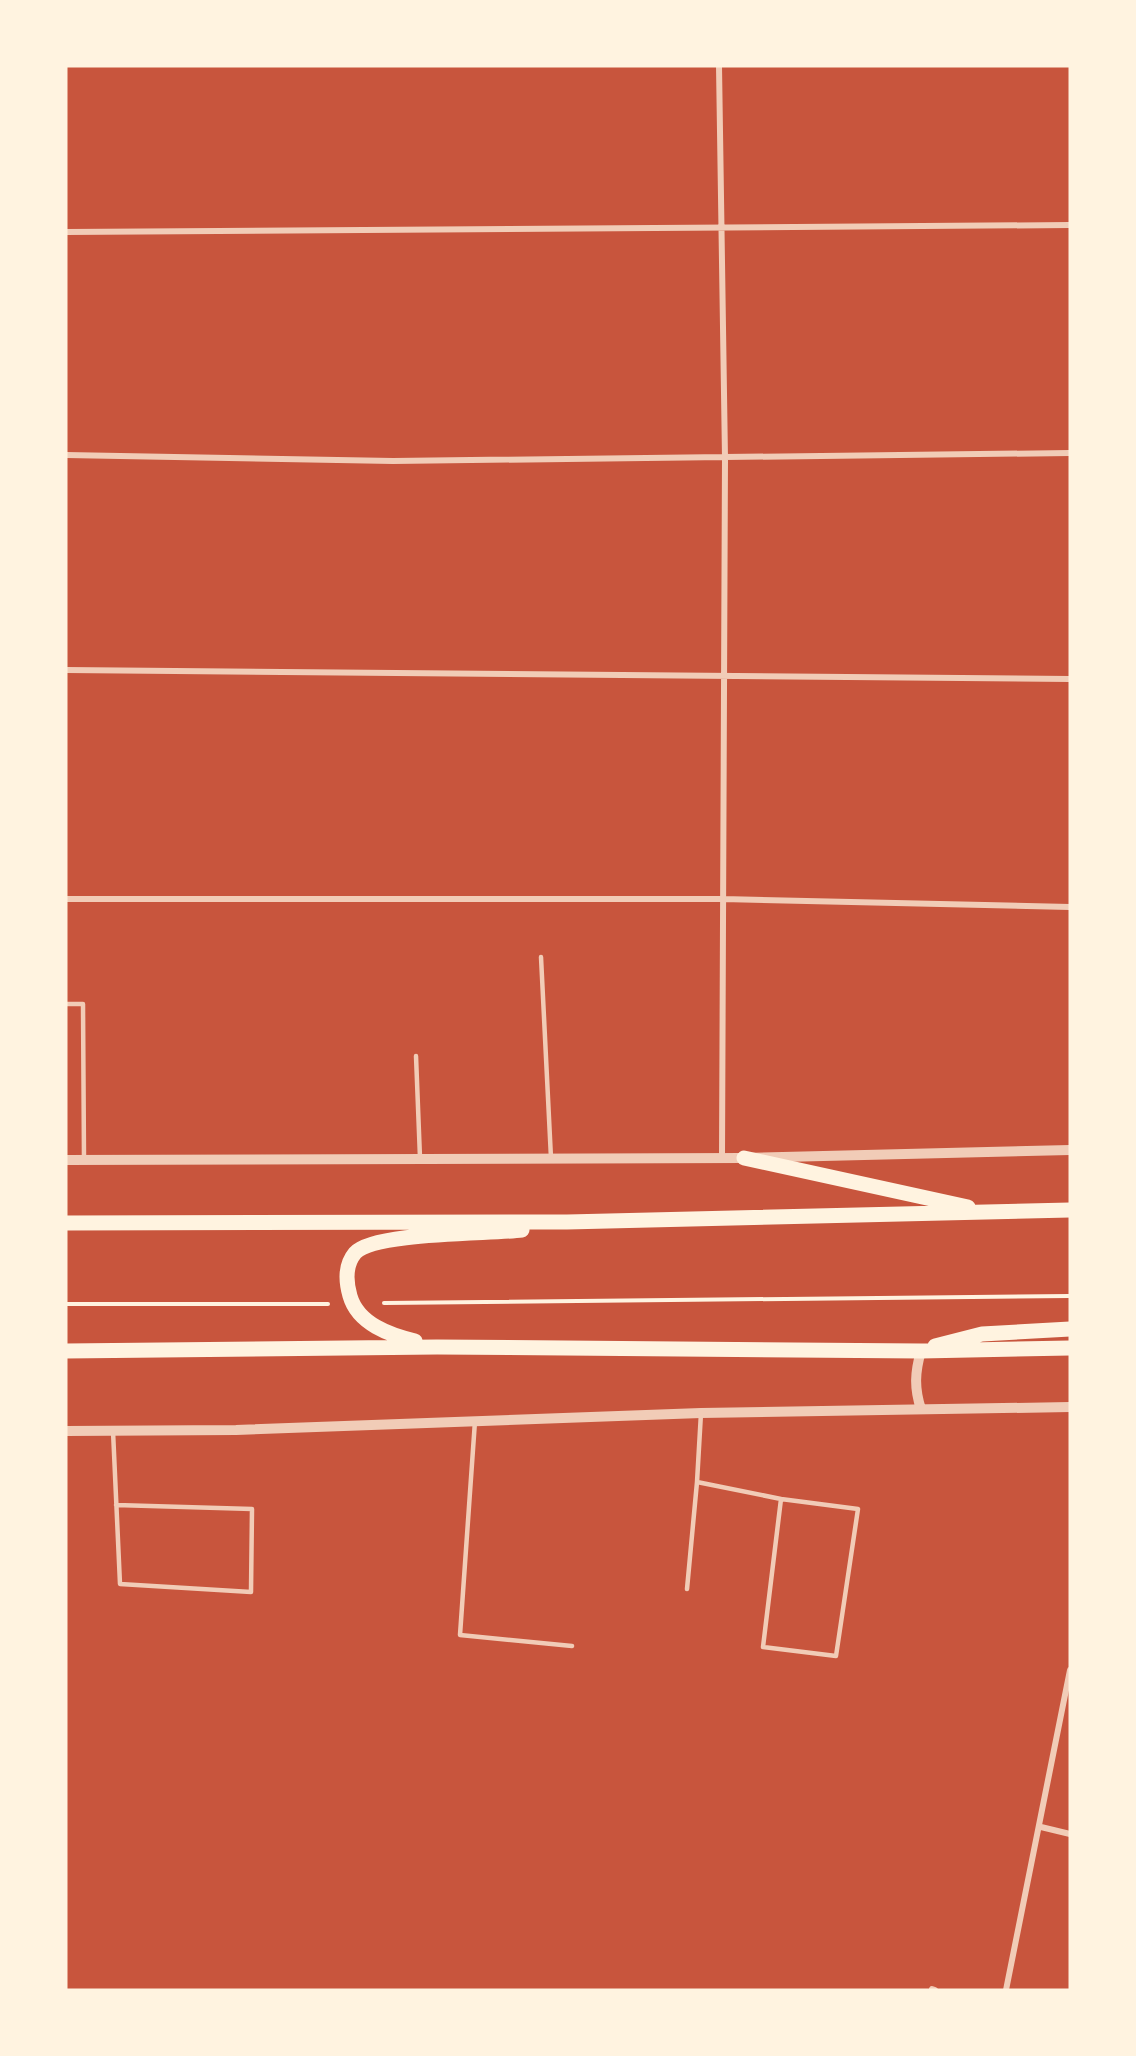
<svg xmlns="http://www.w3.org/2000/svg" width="1136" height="2056" font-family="'Playfair Display',serif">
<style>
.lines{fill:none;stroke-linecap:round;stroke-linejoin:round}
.path{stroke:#fff3e0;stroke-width:4}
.service{stroke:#f1ccb7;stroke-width:4.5}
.minor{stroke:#f1ccb7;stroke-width:6}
.tertiary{stroke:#f1ccb7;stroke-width:10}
.primary{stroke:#fff3e0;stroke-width:15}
</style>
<rect width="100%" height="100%" fill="#c8553d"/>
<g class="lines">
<path class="path" d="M384 1303 1070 1296
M66 1304H328"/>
<path class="service" d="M541 957 551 1158
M66 1004H83L84 1160
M416 1056 420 1158
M701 1413 697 1482 781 1499 763 1647 836 1656 858 1509 781 1499
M475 1421 460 1635 572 1646
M113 1431 120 1584 251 1592 252 1509 116 1505
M687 1589 697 1482"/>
<path class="minor" d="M719 66 725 458 722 1157
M66 232 1070 225
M66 455 393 461 1070 453
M66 670 1070 679
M66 899H723L1070 907
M1041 1827 1070 1834
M932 1989 935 1990
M1006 1990 1070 1670"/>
<path class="tertiary" d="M66 1160 744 1158 1070 1150
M921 1351C915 1372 914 1388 921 1409
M66 1431 236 1430 701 1413 1070 1407"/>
<path class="primary" d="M744 1158 968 1207
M66 1223 567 1222 1070 1210
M415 1341C390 1335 358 1324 350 1296 346 1282 345 1265 355 1253 373 1232 490 1234 522 1230
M935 1346 982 1334 1070 1329
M66 1351 437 1347 921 1351 1070 1348"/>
</g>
<rect width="1136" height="2056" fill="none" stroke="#fff3e0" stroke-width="135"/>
</svg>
